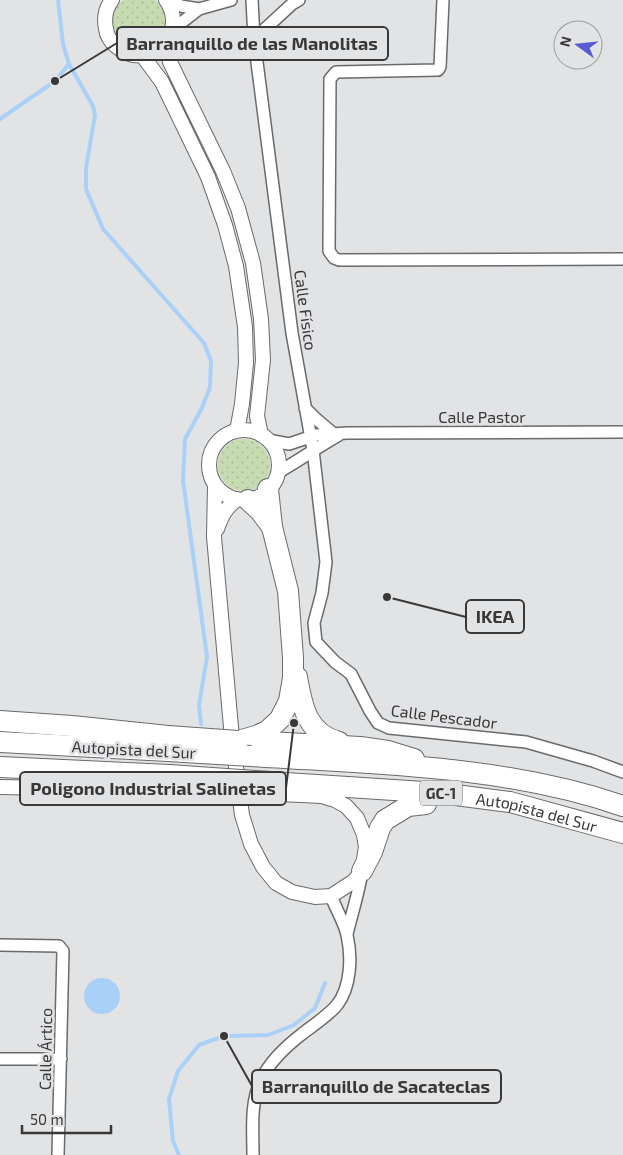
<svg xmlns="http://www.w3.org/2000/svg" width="623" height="1155" font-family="'Exo 2',sans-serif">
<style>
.grass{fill:url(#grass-dots)}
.water{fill:#aad0f8}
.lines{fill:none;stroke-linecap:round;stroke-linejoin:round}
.stream{stroke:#aad0f8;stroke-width:4}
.minor-casing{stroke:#696a6b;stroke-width:14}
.tertiary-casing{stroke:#696a6b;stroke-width:16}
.motorway-casing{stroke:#696a6b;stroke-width:22}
.minor{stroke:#fff;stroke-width:11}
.tertiary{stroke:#fff;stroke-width:14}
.motorway{stroke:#fff;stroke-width:20}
.tertiary-bridge-casing{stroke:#696a6b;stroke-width:16;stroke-linecap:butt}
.motorway-bridge-casing{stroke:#696a6b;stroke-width:22;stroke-linecap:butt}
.tertiary-bridge{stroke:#fff;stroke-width:14}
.motorway-bridge{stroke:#fff;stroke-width:20}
.labels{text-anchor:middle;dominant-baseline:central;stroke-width:5;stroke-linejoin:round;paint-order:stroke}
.shield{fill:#e2e3e5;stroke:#6b6b6d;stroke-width:1}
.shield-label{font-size:15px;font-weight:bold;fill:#383839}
.street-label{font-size:16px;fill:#383839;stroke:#e2e3e5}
.leader{fill:none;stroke:#383839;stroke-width:2}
.callout-dot{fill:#383839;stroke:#e2e3e5;stroke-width:2}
.callout{fill:#e2e3e5;stroke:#383839;stroke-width:2}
.callout-label{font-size:18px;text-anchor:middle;font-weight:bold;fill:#383839}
</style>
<defs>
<pattern id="grass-dots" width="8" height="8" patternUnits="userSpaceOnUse" patternTransform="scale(1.25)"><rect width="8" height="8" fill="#c7dbb0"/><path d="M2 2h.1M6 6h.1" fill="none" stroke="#acbd98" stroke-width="1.8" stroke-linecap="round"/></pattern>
</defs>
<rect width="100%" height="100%" fill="#e2e3e5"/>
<path class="grass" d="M124 0H155C184 23 147 65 122 41 117 36 114 30 113 24 112 14 116 6 124 0Z
M218 465a26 26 0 1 1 52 0a26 26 0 1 1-52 0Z"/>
<path class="water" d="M84 996a18 18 0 1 1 36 0a18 18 0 1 1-36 0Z"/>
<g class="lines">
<path class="stream" d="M58 0 63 44 69 64 93 106 95 115 86 168V189L103 229 204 343 211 361 210 387 202 408 185 439 183 480 207 657 199 705 201 724
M0 119 55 81 69 64
M179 1155 173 1141 169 1099 178 1071 199 1045 224 1036 268 1035 294 1025 315 1008 325 983"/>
<defs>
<path id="minor" d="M170 0 181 6 199 9
M252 0 254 39 292 333 313 450 326 562 322 593 314 623 316 642 335 662 351 674 370 711 378 723 389 728 526 742 593 761 623 772
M443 0 440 67 438 70 336 72 330 79 329 251 334 258 339 260 623 259
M172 30 199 9 231 0
M254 39 292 4 299 0
M305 408 315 418 335 435
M268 440 289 444 316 435 347 433 623 432
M277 473C298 461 318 447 339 435
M347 934C352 913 359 892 362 871
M0 945 59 946 63 951 58 1155
M0 1059H61
M253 1155C253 1130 250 1103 261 1080 270 1061 285 1047 302 1034 311 1027 330 1014 337 1005 351 987 352 957 347 935 345 924 335 907 331 896"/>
<path id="tertiary" d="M112 0C105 9 104 19 106 29 107 36 111 42 116 46 147 74 190 34 166 0
M166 42 170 62 223 171 238 208 253 263 261 319 263 360 257 416 261 435
M142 55 162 82 208 177 225 225 236 266 245 327 246 363 242 404 237 431
M209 465a35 35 0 1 1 70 0a35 35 0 1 1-70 0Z
M215 485 214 537 231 727 242 815 251 844 263 867 276 883 292 892 315 897 331 896 354 881 362 871 366 847 364 835 357 818 346 806 335 800 322 796 259 793
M217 529C222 515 225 509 237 499
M0 787 48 788 87 784 169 788"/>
<g id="motorway">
<path d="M248 500 260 511 272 527"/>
<path d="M297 677C302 706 307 734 339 742"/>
<path d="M0 721 72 726 168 736"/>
<path d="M238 741 256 736 267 731 280 719 289 701 293 678V658L288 591 272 527 268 489"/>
<path d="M248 741 360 747 388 751 414 759"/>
<path d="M0 742 168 751"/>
<path d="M251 756C375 764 504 765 623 806"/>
<path d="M0 767 169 775"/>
<path id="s1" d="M255 781 440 793 510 802 623 833"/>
<path d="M362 871 372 852 380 828 385 820 408 806 426 804"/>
</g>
</defs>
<use href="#minor" class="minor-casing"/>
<use href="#tertiary" class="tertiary-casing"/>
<use href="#motorway" class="motorway-casing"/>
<use href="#minor" class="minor"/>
<use href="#tertiary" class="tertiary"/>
<use href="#motorway" class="motorway"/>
<defs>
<path id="tertiary-bridge" d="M169 788 259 793"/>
<path id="motorway-bridge" d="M168 736 238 741
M168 751 251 756
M169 775 255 781"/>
</defs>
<use href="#tertiary-bridge" class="tertiary-bridge-casing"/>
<use href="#motorway-bridge" class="motorway-bridge-casing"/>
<use href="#tertiary-bridge" class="tertiary-bridge"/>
<use href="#motorway-bridge" class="motorway-bridge"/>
</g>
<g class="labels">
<rect class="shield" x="420" y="780.5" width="42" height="25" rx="4"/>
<g class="shield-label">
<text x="441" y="793">GC-1</text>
</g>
<g class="street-label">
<text transform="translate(306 310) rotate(82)">Calle Físico</text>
<text x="482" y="416">Calle Pastor</text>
<text transform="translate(444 716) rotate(7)">Calle Pescador</text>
<text transform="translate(134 749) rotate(3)">Autopista del Sur</text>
<text stroke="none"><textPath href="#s1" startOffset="284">Autopista del Sur</textPath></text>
<text transform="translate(45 1049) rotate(-89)">Calle Ártico</text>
</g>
</g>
<path class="leader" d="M55 81L117 43M387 597L466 617M294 723L286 788M224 1036L252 1086"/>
<g class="callout-dot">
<circle cx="55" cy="81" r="5"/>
<circle cx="387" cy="597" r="5"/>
<circle cx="294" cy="723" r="5"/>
<circle cx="224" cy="1036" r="5"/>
</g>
<g class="callout">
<rect x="117" y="27" width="271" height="33" rx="5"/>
<rect x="466" y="600" width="58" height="33" rx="5"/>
<rect x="20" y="772" width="266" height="33" rx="5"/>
<rect x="252" y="1070" width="249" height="33" rx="5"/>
</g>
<g class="callout-label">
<text x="252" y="50">Barranquillo de las Manolitas</text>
<text x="495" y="623">IKEA</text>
<text x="153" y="795">Poligono Industrial Salinetas</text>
<text x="376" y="1093">Barranquillo de Sacateclas</text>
</g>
<g transform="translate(578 45) rotate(285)"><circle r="24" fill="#e2e3e5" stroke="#9e9fa0"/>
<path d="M0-4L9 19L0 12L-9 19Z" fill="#585ad1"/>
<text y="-8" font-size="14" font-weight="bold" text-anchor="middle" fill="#383839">N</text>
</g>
<path d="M22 1125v8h89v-8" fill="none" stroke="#383839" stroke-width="2.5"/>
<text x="30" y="1125" font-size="15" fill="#383839" stroke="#e2e3e5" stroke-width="4" paint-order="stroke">50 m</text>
</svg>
